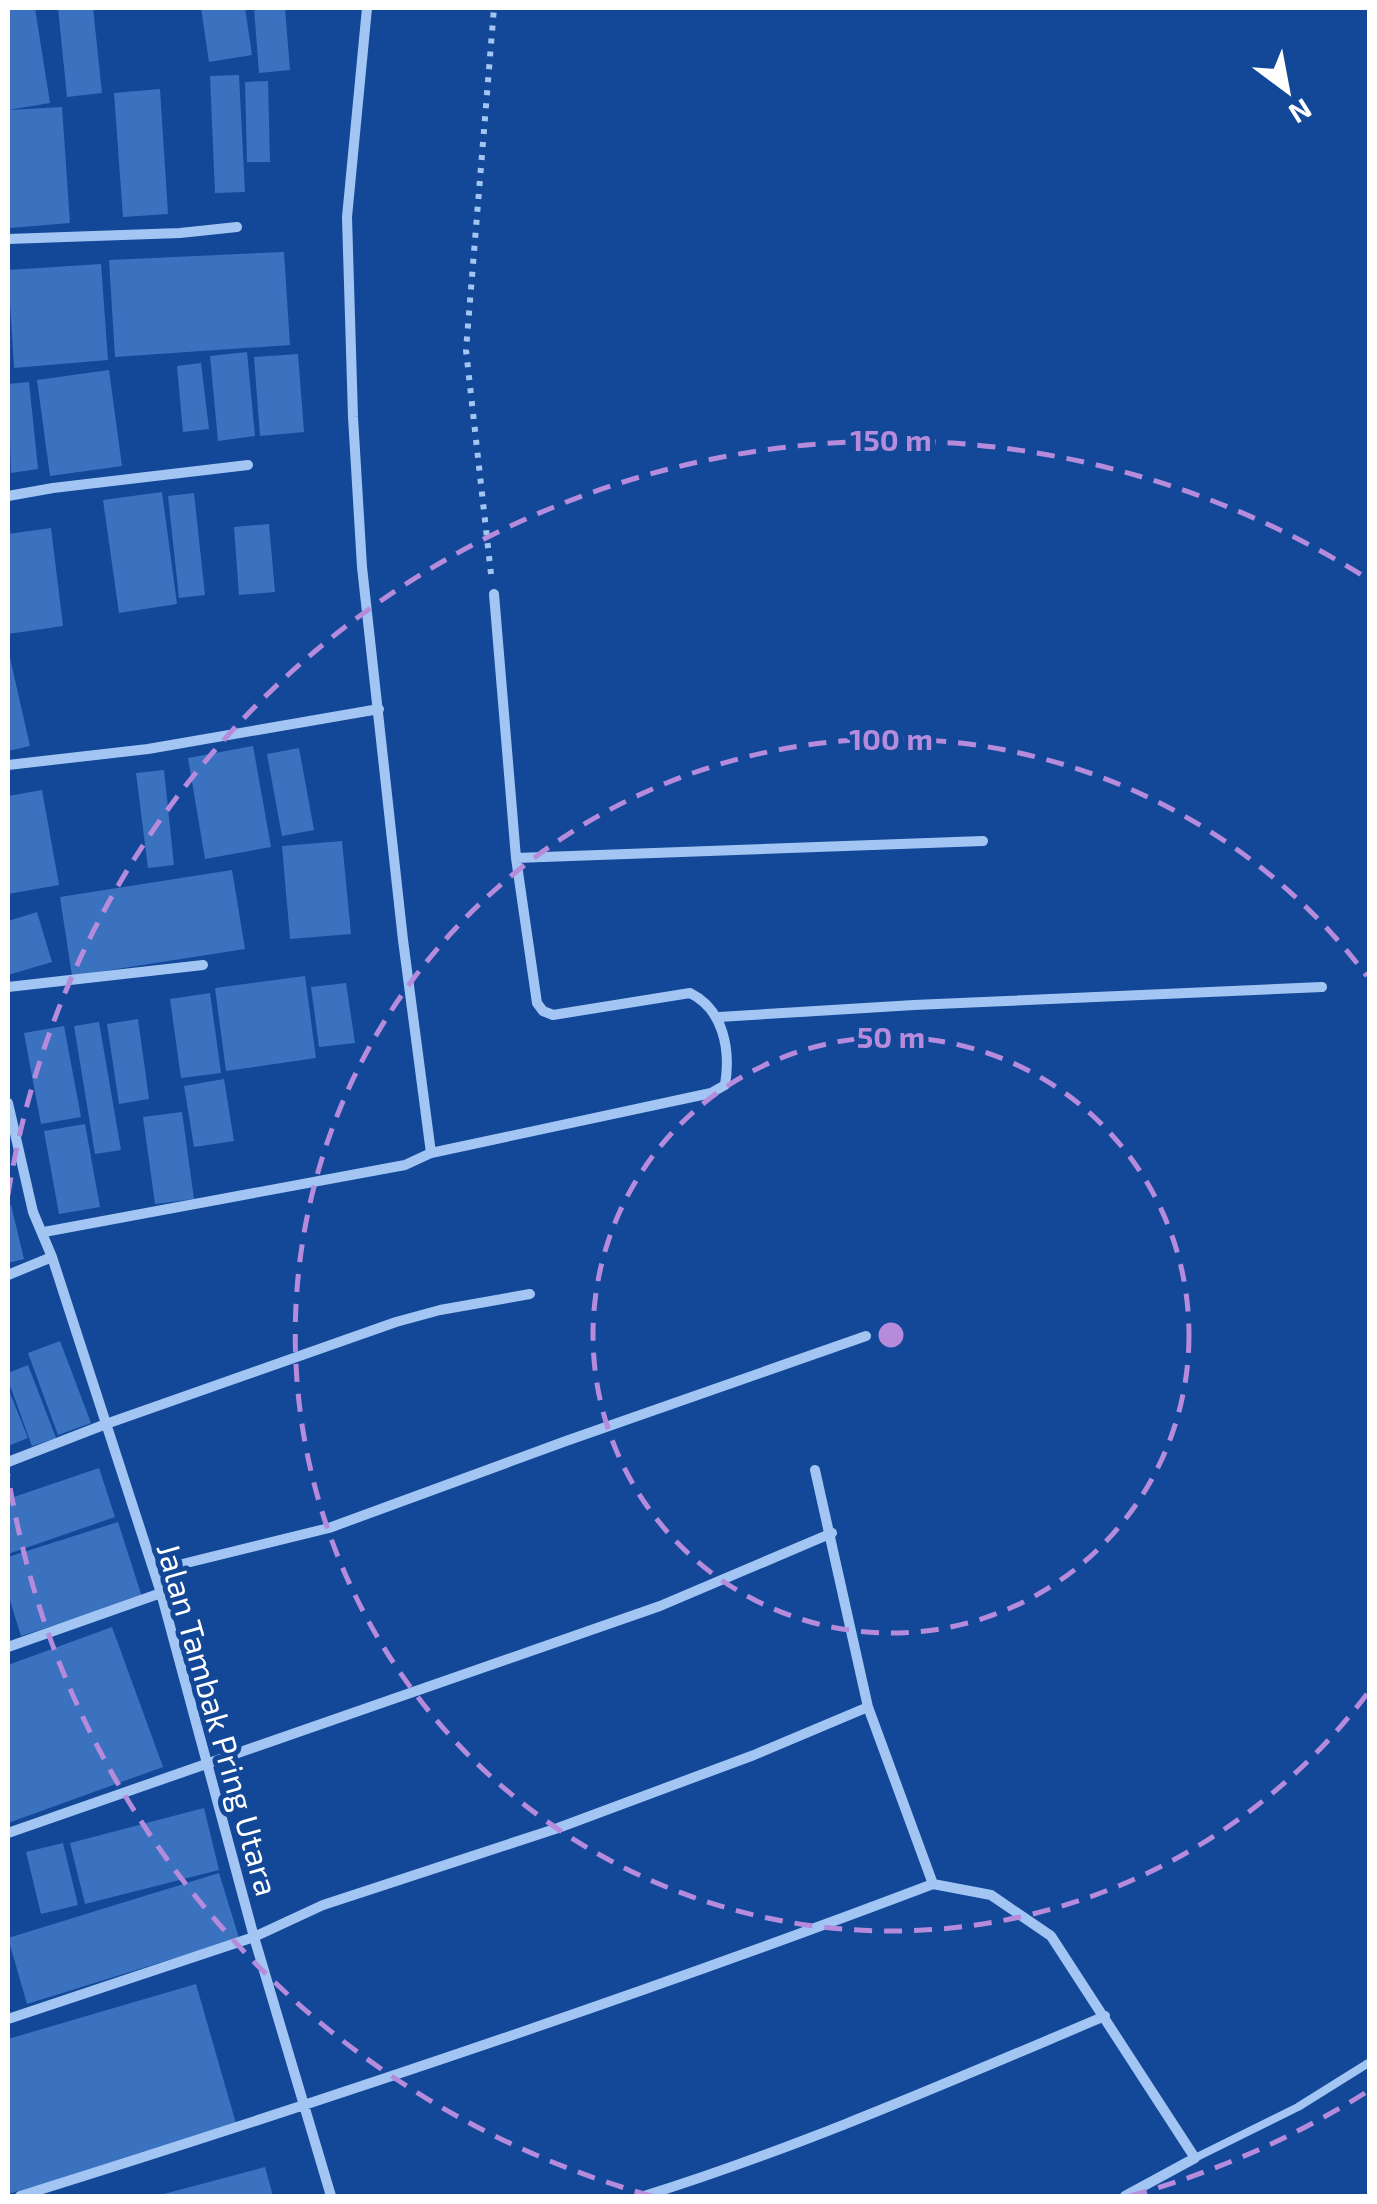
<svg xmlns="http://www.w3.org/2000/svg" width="1377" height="2204" font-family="'Exo 2',sans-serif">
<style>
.building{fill:#3b72bf}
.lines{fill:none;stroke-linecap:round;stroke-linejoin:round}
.path{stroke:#a3c5f3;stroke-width:6;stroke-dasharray:5 8;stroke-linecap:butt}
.lane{stroke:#a3c5f3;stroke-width:8}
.street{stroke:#a3c5f3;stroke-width:10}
.ring{fill:none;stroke:#b68bdc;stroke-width:5;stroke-dasharray:18 12}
.labels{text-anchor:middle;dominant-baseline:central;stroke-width:10;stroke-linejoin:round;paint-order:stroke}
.street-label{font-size:32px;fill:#fff;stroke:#124897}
.centre{fill:#b68bdc;stroke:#124897;stroke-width:5}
.ring-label{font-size:30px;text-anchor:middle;font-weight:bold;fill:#b68bdc;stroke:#124897;stroke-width:10;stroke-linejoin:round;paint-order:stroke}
</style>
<rect width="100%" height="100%" fill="#124897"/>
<path class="building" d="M8 8H35L50 103 8 110Z
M58 8H93L102 93 67 97Z
M201 8H245L252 55 209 62Z
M254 8H285L290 70 259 73Z
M239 75 245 192 215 193 210 76Z
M268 81 270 162H247L245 82Z
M160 89 168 214 123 217 114 93Z
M62 107 70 223 10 228 8 110Z
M284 252 290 345 115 357 109 260Z
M101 264 108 360 14 368 8 270Z
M247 352 255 436 218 441 210 356Z
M298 354 304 432 260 436 254 357Z
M201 363 209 429 183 432 177 366Z
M109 370 122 466 50 476 37 380Z
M29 382 38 469 11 473 8 384Z
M162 492 177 604 119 613 103 500Z
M194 493 205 595 179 598 168 496Z
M269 524 275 592 239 595 234 527Z
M51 528 63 626 8 634V534Z
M8 649 30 746 8 751Z
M253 746 271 847 205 859 188 758Z
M299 748 314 830 282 836 267 754Z
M164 770 174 865 148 868 136 773Z
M42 790 59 885 8 894V796Z
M342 841 351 934 290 939 282 846Z
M232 870 245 949 72 976 60 897Z
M37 912 52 962 8 975V921Z
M305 976 316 1058 226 1071 215 988Z
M346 983 355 1043 319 1047 311 987Z
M210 993 221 1073 181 1078 170 999Z
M138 1019 149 1099 119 1104 107 1024Z
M99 1022 121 1150 95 1154 74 1026Z
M64 1026 81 1117 41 1124 24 1033Z
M224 1079 234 1141 194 1147 184 1086Z
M182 1112 194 1199 155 1204 143 1117Z
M85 1124 100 1207 59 1214 44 1131Z
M11 1205 24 1259 8 1263V1206Z
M60 1341 91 1423 58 1435 28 1353Z
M28 1365 56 1438 32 1446 8 1380V1373Z
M8 1388 28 1438 8 1446Z
M99 1468 115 1517 8 1554V1499Z
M118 1522 142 1597 21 1636 8 1594V1557Z
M112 1627 163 1767 8 1823V1665Z
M204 1808 219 1870 85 1904 70 1843Z
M63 1843 78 1905 41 1914 26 1852Z
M219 1873 239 1938 27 2004 8 1938Z
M196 1984 237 2127 8 2194V2039Z
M265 2167 273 2196H161L160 2195Z"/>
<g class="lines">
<path class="path" d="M491 574 466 350 494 8"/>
<path class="lane" d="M1195 2158 1298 2107 1370 2062"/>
<path class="street" d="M8 239 180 233 237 227
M8 496 53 488 248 465
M8 765 148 749 379 709
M516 858 983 841
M8 987 203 965
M719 1017 914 1005 1322 987
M8 1103 33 1212 52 1257 161 1593 254 1937 331 2196
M431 1153 711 1093 725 1085C731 1049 723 1009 690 993L553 1015 543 1011 537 1003 516 858 494 594
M44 1232 405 1165 431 1153 403 940 362 567 353 417 347 217 367 8
M8 1275 52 1257
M8 1462 106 1424 396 1322 440 1310 530 1294
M815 1470 868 1707 933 1884 991 1895 1051 1936 1195 2158 1125 2196
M154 1571 329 1528 566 1441 866 1336
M8 1647 161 1593
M8 1833 660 1606 832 1533
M8 2019 254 1937 323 1905 558 1828 754 1755 868 1707
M20 2196C327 2100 632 1998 933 1884
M644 2196C801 2147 953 2080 1105 2016"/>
</g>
<g class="ring">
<circle cx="891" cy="1335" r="298"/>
<path d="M1367 1694A596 596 0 1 1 1367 976"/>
<path d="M1365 2093A894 894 0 0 1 1130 2196M652 2196A894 894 0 0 1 8 1475M8 1195A894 894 0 0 1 1365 577"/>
</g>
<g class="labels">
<g class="street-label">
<text transform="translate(219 1719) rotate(74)">Jalan Tambak Pring Utara</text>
</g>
</g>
<circle cx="891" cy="1335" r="15" class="centre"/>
<g class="ring-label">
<text x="891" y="451">150 m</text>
<text x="891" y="750">100 m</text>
<text x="891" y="1048">50 m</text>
</g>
<rect width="1377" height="2204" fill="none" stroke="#ffffff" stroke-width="20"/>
<g transform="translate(1287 90) rotate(148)" stroke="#124897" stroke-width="8" paint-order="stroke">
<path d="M0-8L18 38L0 25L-18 38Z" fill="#ffffff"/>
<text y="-15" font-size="28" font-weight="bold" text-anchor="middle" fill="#ffffff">N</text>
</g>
</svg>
